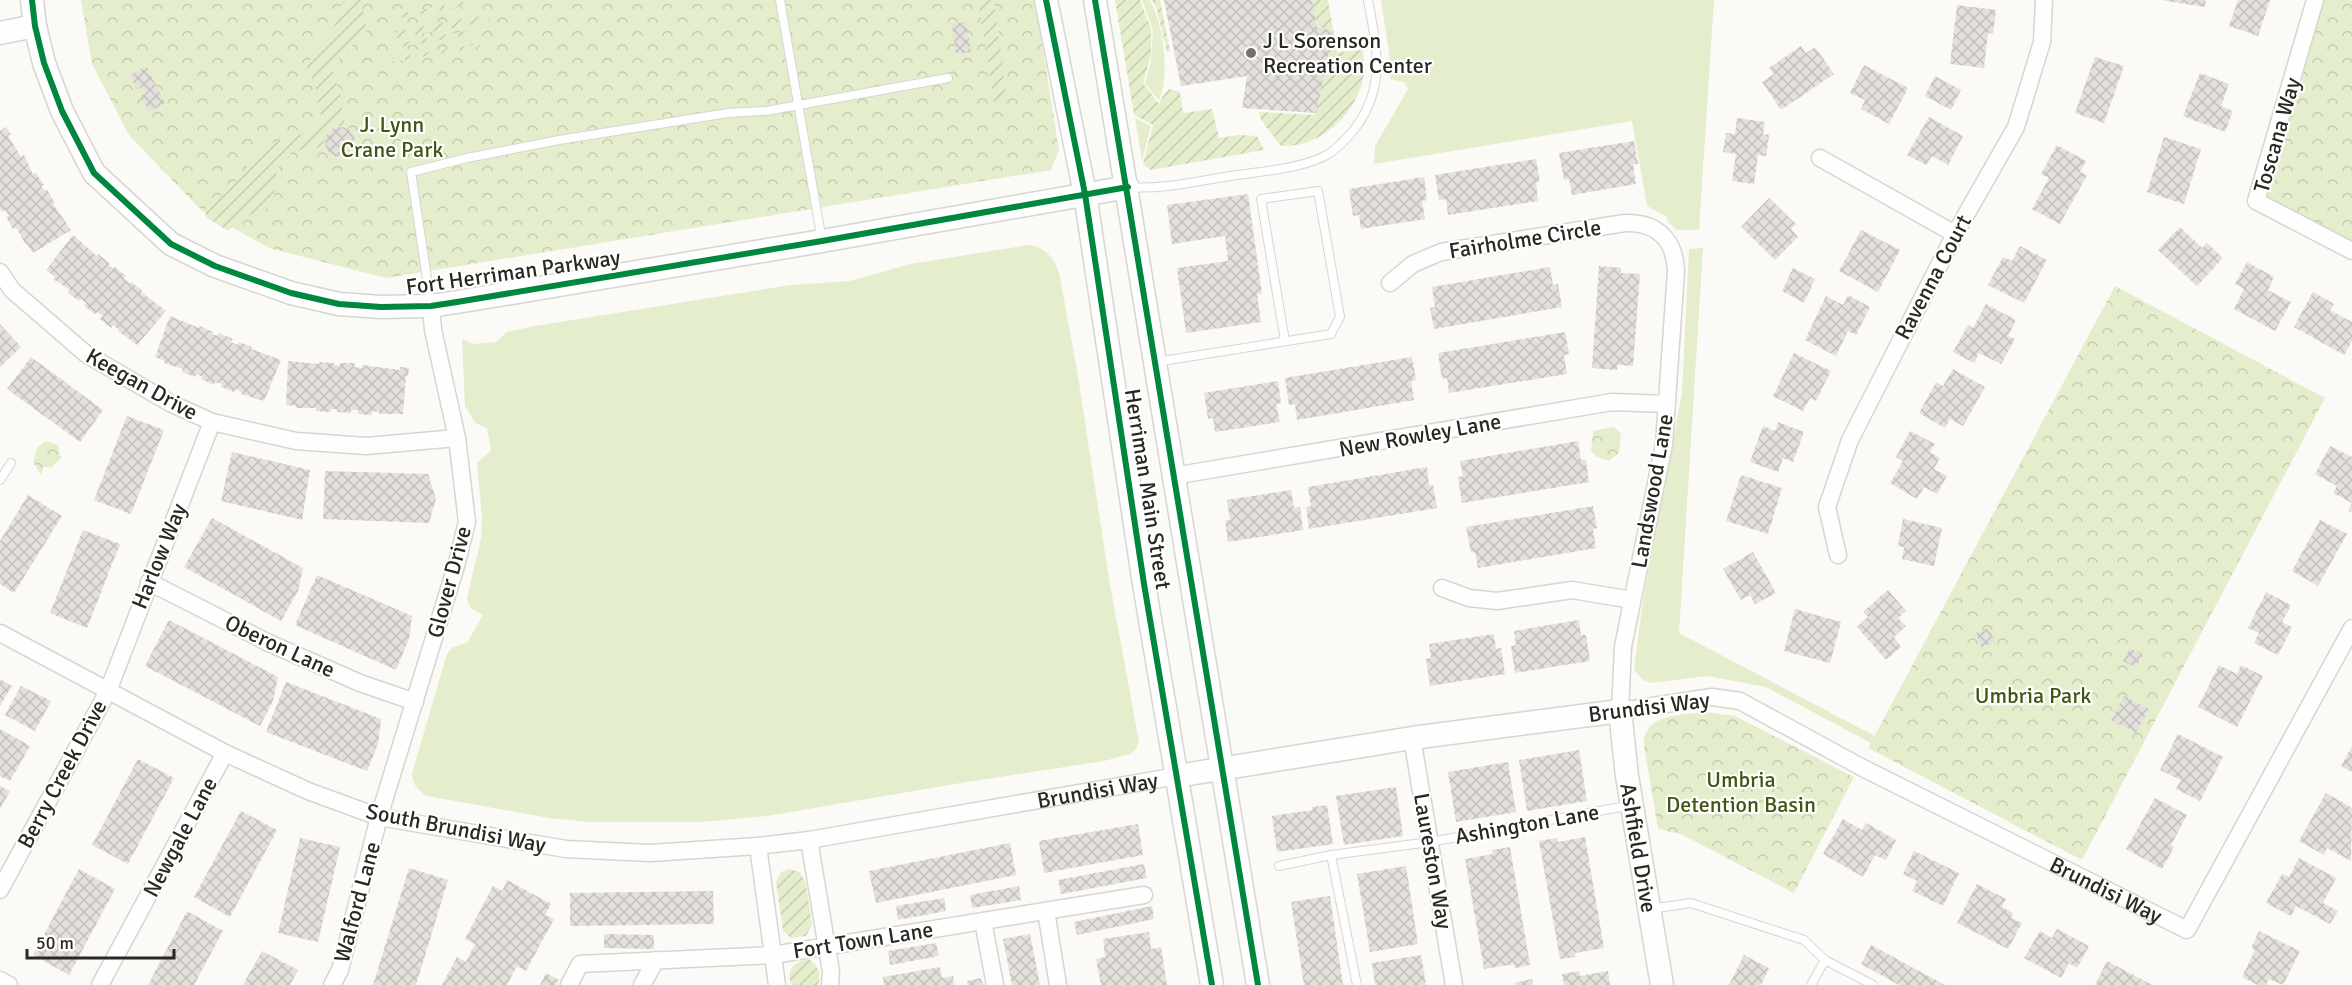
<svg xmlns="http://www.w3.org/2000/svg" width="2352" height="985" font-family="Signika,sans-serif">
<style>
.grass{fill:#e4eecc}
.park{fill:url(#park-crowns)}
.garden{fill:url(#garden-furrows)}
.building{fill:url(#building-cross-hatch)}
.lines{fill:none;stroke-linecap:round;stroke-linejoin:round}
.lane-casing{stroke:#d7d5d0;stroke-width:10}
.street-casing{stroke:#d7d5d0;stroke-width:19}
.secondary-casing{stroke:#d7d5d0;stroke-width:25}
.lane{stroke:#fffefe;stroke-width:8}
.street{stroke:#fffefe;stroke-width:16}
.secondary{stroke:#fffefe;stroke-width:22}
.cycleway-casing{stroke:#fff;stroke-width:10}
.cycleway{stroke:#00873e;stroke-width:6}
.poi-dot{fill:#74726c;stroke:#fff;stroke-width:2}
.labels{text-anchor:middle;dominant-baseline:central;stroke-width:4.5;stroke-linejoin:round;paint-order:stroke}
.poi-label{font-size:22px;fill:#2b2821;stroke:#fff;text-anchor:start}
.park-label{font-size:22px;fill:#435512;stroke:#fff}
.street-label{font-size:22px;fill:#2b2821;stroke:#fff}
</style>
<defs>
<pattern id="park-crowns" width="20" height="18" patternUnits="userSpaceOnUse" patternTransform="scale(1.5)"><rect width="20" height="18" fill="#e4eecc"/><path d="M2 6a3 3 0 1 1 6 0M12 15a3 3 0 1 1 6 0" fill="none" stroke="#c4ccaf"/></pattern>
<pattern id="garden-furrows" width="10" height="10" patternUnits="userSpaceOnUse" patternTransform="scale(1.5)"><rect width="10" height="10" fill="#e4eecc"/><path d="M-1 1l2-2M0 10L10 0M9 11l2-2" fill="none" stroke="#c4ccaf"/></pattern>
<pattern id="building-cross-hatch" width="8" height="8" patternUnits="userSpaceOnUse" patternTransform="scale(1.5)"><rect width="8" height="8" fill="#e4e1dc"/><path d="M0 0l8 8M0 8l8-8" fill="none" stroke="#c4c1bc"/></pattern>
</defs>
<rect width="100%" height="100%" fill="#fcfaf6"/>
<path class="grass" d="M1142 0H1150C1164 26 1170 74 1159 101L1145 83 1151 62 1153 30Z
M1381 0H1714L1699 230H1677L1668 222 1666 216 1647 206 1632 121 1374 164 1375 146 1408 89 1404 82 1390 79V60Z
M1135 118 1151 126 1142 161Z
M1029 245C1045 247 1053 257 1059 272L1078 376 1109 579 1139 742 1136 749 1130 754 1104 761 961 783 767 816 701 822H589L549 818 427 796C417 790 413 785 412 773L447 654 453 647 467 643 483 615C473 610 469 609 467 598L481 539 482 517 477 463 491 451 487 428 475 423 465 406 462 339 473 344 496 342 507 332 535 326 790 285 850 281 910 264Z
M1703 248 1679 633 1875 736 1871 743 1766 687 1707 676 1651 683 1643 680 1634 670 1643 600 1682 393 1689 249Z"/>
<path class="park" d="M81 0H1035L1059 150 1051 170 386 278 269 248 201 210 129 135 92 64Z
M2315 0H2352V251L2256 201Z
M2115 286 2325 398 2082 860 1868 748Z
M1614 427 1621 433 1619 453 1609 461 1597 457 1591 451 1593 431Z
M46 441 58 445 61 458 52 467H43L42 476 33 462 37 448Z
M1705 712 1735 716 1854 777 1794 893 1681 834 1658 829 1644 746C1642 713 1683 715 1705 712Z"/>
<path class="garden" d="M346 0H361L367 33 342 54 333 71 340 95 345 126H336L326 131 323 147 293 151 277 169 274 197 266 210 243 217 228 231 206 217 205 210 243 175 254 152 271 143 302 134 321 117 315 85 307 67 315 47 333 30 341 4Z
M978 0H994L1007 103 994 104Z
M1115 0H1140L1151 29V55L1143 83 1159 104 1163 96 1169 89 1180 92 1183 113 1212 109 1219 138 1239 135 1257 136 1264 150 1151 170 1143 164 1153 125 1134 115Z
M1152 0H1160L1170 51 1167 52 1157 10Z
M1312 0H1328L1337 52 1363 50C1363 58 1365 67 1364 74 1358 113 1321 148 1281 146L1261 120 1259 112 1315 115 1331 31 1317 26Z
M469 1V5L392 19V15Z
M477 16 491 21 391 39 390 33Z
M472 30V34L391 49 390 45Z
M479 44 480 47 392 62V58Z
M789 869 800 872 806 884 812 925 806 936 791 938 783 931 776 882 781 872Z
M809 959C818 967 822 973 818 985H792C784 970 795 961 809 959Z"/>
<path class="building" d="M1164 0H1312L1317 27 1333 31 1316 113 1242 108 1247 76 1181 86Z
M2161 0H2206L2205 7Z
M2238 0H2270L2258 36 2229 26Z
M1957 5 1996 10 1993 34 1988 33 1984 68 1950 64Z
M966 22 971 52 956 54 952 24Z
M1801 46 1806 53 1815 47 1834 74 1781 110 1762 82 1774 74 1769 68Z
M2095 57 2124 66 2104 123 2075 113Z
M1864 65 1908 88 1889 124 1861 109 1865 100 1850 93Z
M146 66 165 103 149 112 141 96 146 93 142 87 137 89 130 75Z
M2200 73 2229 84 2221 106 2233 111 2225 132 2183 116Z
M1935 76 1961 90 1951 110 1925 96Z
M1929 117 1963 136 1948 165 1932 156 1926 165 1907 155Z
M1737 118 1765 122 1763 134 1769 135 1766 156 1758 155 1754 184 1732 181 1736 154 1723 152 1726 133 1735 134Z
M6 127 11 134 8 136 21 157 24 155 33 174 36 173 44 185 41 186 45 191 47 190 55 203 53 204 71 230 33 253 27 244 26 245 16 227 13 229 6 217 9 216 5 210 2 212 0 208V131Z
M325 142a15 15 0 1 1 30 0a15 15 0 1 1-30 0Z
M2164 137 2201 149 2184 204 2147 192Z
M1634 141 1638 164H1633L1636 184 1572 195 1569 179 1564 180 1559 153Z
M2057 145 2086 161 2080 172 2087 175 2060 224 2032 209 2049 178 2041 174Z
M1536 159 1540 181 1536 182 1538 201 1448 215 1446 199 1439 200 1435 175Z
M1424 177 1427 200 1422 201 1425 219 1361 229 1359 215 1353 216 1349 189Z
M1248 194 1262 294H1257L1261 322 1186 333 1177 268 1228 261 1225 236 1172 244 1167 205Z
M1769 198 1796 224 1791 229 1798 237 1775 260 1741 227Z
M2180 227 2202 248 2207 243 2223 258 2197 286 2158 250Z
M1861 230 1900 250 1878 292 1839 271Z
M73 235 97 256 98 254 110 264 108 265 113 269 115 267 126 276 124 279 130 283 131 282 142 290 141 292 166 311 137 345 118 331 119 330 113 325 111 328 100 319 103 316 97 312 95 314 84 306 86 303 81 299 79 301 68 293 70 290 53 279 55 277 46 270Z
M2020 246 2047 260 2024 303 1988 285 2003 257 2012 261Z
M2247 262 2274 277 2268 290 2291 302 2275 331 2234 309 2244 289 2235 284Z
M1599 266 1621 268V273L1640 274 1633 366 1618 365 1617 370 1592 368Z
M1550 267 1553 285 1558 284 1562 307 1434 329 1430 308 1435 307 1432 287Z
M1793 268 1815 279 1804 303 1782 291Z
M2313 292 2334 304 2330 310 2352 322V341L2344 355 2294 327Z
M1848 295 1870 307 1856 335 1848 331 1836 356 1805 340 1826 296 1843 305Z
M1986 304 2016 320 2008 336 2015 339 2001 364 1979 353 1974 363 1953 352 1968 325 1973 328Z
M170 316 199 328 200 326 213 332 212 334 218 336 219 333 233 339 231 342 238 345 239 342 252 347 251 349 281 360 264 401 241 394 242 392 235 389 234 392 221 387 222 384 215 382 214 385 201 379 203 377 196 374 195 377 182 372 183 369 164 363 165 361 155 357Z
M0 324 21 347 0 367Z
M1565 332 1569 354 1564 355 1567 374 1449 393 1447 378 1442 379 1438 353Z
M1794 353 1831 371 1816 401 1810 398 1803 411 1773 396Z
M31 357 103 410 80 442 7 389Z
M1412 357 1416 380 1411 381 1414 400 1297 420 1295 404 1289 405 1285 378Z
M288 361 319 364V362L334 363V365L340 366V363H355L354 367 362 368V365L400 370V367L409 368 408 376H406L403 414H379V412L372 411V415L358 414V410H351V413L337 412V409H331L330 412 316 411V408H296V406L286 405Z
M1953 369 1985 387 1963 426 1950 419 1945 428 1919 413 1936 382 1943 386Z
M1278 381 1281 403 1276 404 1280 422 1215 432 1213 418 1208 419 1204 393Z
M127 416 164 430 131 514 94 500Z
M1778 422 1804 432 1793 462 1783 458 1778 472 1750 462 1763 426 1775 431Z
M1910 431 1935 444 1930 452 1940 458 1934 469 1947 476 1937 494 1924 487 1917 499 1890 483 1903 461 1896 457Z
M1578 441 1581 460H1586L1589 482 1462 503 1458 477 1463 476 1460 461Z
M2330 446 2352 457V513L2348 511 2352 503 2333 493 2337 486 2315 474Z
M232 452 310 470 302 520 221 501Z
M1427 467 1429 486 1433 485 1437 508 1309 529 1306 507 1311 506 1308 487Z
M325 471 428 474 436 499 429 523 323 519Z
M1741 475 1782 488 1768 534 1726 521Z
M1291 490 1294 508 1300 507 1303 530 1228 542 1225 521 1230 520 1227 500Z
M28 495 62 516 14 593 0 584V541Z
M1593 506 1597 528 1593 529 1596 548 1478 568 1475 552 1471 553 1466 527Z
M212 518 303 568 298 591 281 621 184 567Z
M1903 519 1942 528 1934 566 1902 559 1904 547 1898 546Z
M2320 520 2347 534 2318 586 2292 571Z
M83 530 120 544 87 628 50 613Z
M1753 552 1776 593 1755 604 1750 595 1741 600 1723 569Z
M317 575 412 616 409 639 396 670 295 625Z
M1888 590 1906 611 1898 618 1906 626 1894 637 1901 647 1886 660 1857 627 1868 617 1863 612Z
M2266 592 2291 605 2282 622 2292 627 2278 655 2254 643 2259 633 2248 628Z
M1795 609 1841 622 1830 663 1784 651Z
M169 620 278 677 273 701 260 726 145 666Z
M1579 620 1581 635H1586L1590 661 1515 673 1511 646 1516 645 1514 631Z
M1989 628 1995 642 1981 647 1976 633Z
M1494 634 1496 649 1501 648 1505 674 1430 686 1426 659 1431 658 1429 644Z
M2130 648 2142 655 2136 668 2123 661Z
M2219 665 2237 674 2241 665 2263 676 2237 727 2198 707Z
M0 679 12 686 0 706Z
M286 682 381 719 378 744 367 771 266 732Z
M21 686 51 701 35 731 5 715Z
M2124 696 2149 709 2136 733 2111 720Z
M0 729 30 746 10 781 0 776Z
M2178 734 2223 757 2200 801 2176 789 2181 780 2160 770Z
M2352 746V772L2341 766Z
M1579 750 1587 801 1527 811 1519 760Z
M138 759 174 778 128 864 92 845Z
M1508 762 1516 812 1456 822 1448 772Z
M0 786 10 791 0 809Z
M1396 787 1403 836 1344 845 1336 796Z
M2326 793 2352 808 2351 861 2327 848 2324 855 2299 841Z
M2155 798 2187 815 2171 845 2174 847 2162 869 2126 849Z
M1327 805 1333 844 1277 852 1272 816 1313 810 1312 807Z
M241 811 277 830 230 917 194 897Z
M1843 819 1862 830 1866 823 1896 840 1886 860 1875 855 1863 877 1823 854Z
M1138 824 1143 855 1044 873 1039 841Z
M1585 837 1604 948 1575 953V957L1560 959 1539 841 1557 838 1558 842Z
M300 838 340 847 318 942 278 933Z
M1010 843 1016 875 876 903 869 871Z
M1510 847 1530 965 1515 968 1514 964 1484 969 1465 859 1493 854 1492 850Z
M1914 851 1959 873 1943 906 1912 891 1917 881 1903 874Z
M2299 858 2336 878 2323 903 2338 911 2330 924 2296 906 2291 916 2266 903 2282 874 2289 877Z
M1144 864 1147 878 1061 894 1058 880Z
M1406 866 1418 944 1370 952 1357 874Z
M409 868 448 880 416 985H373Z
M79 869 115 889 69 975 33 955Z
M507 880 551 904 545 915 554 919 526 971 517 966 507 985H442L457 957 466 962 475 944 465 939 493 886 502 891Z
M1977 884 2006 899 2002 907 2013 913 2011 918 2022 923 2008 949 1957 923Z
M1019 886 1021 900 972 908 970 895Z
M713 891 714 924 570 926V893Z
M1330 896 1343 985H1304L1291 902Z
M944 898 946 911 898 920 896 906Z
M1152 906 1154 919 1077 935 1074 922Z
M187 911 223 931 194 985H148Z
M2057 929 2089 946 2077 968 2069 963 2061 978 2024 958 2040 931 2052 938Z
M2259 931 2300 951 2283 985 2269 979 2266 985H2258L2242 977 2255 950 2251 948Z
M1149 932 1151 949 1161 947 1167 985H1101L1096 959 1105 957 1103 939Z
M604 934 654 935V949L604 948Z
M1030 934 1040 985H1012L1003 939Z
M936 943 939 956 890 965 888 951Z
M1871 945 1945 985H1899L1861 964Z
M262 951 298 970 290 985H243Z
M1421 955 1426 985H1375L1372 963Z
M1744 955 1769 968 1761 985H1729Z
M2107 961 2152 985H2095Z
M940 967 942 978 953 976 954 985H884L883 977Z
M1579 971 1580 976 1608 971 1610 985H1564L1562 974Z
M546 973 559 980 556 985H540Z
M981 978 983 985H967V981Z
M1532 979 1533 985H1515L1514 983Z"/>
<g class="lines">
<defs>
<path id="lane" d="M780 0 822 241
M1128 187C1164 190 1201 180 1237 175 1264 171 1307 168 1330 153 1339 147 1346 139 1353 131 1387 88 1377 49 1368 0
M431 305 411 172 467 158 559 140 728 113 766 111 948 78
M1156 362 1331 334 1340 317 1318 191 1261 199 1285 341
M0 480 11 463
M1331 855 1357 985
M1279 866 1331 855 1430 842 1632 805
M1650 909 1691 903 1804 940 1825 960 1811 985
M1825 960 1873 985"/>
<g id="street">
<path d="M2315 0 2256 201 2352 251"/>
<path d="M1820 158 1955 234"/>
<path d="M0 272 12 290 86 354 170 403 212 422 296 441 366 446 457 438"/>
<path id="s1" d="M1390 283 1413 264 1441 252 1625 223C1657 222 1675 240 1676 271L1664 444 1623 647 1620 711 1712 697 1740 701 1861 767 2187 930 2352 628"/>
<path d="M1173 476 1612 402 1667 404"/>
<path d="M1838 555 1827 507 1850 440 1955 234 2016 127 2042 42 2044 0"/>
<path d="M149 582 269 643 360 683 415 702"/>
<path d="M1442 588 1469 598 1497 601 1572 590 1632 600"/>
<path id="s2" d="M0 633 225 753 308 791 379 817 566 849 650 853 758 846 809 840 1177 776"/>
<path d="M1412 738 1454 985"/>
<path d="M809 840 831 972 830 985"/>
<path d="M758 846 777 985"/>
<path d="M0 890 108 691 212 422"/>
<path d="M1046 911 1058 985"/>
<path d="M983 921 995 985"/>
<path d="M0 980 9 985"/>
<path d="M100 985 225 753"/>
<path d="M332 985 340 970 379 817 456 566 467 522 457 438 433 330 431 306"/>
<path d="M569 985 580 964 773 955 1144 895"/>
<path d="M642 985 656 960"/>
</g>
<g id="secondary">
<path d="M32 0 35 26 44 63 62 111 94 173 171 244 215 266 291 293 339 304 381 307 431 306 457 302 822 241 1128 187"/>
<path d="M1046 0 1085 194 1144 584 1212 985"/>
<path d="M1095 0 1258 985"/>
<path d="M0 33 35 26"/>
<path id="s3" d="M1177 776 1412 738 1620 711 1627 776 1662 985"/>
</g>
</defs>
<use href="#lane" class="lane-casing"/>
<use href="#street" class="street-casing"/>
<use href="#secondary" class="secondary-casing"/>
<use href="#lane" class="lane"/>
<use href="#street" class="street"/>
<use href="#secondary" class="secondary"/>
<defs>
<path id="cycleway" d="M32 0 35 26 44 63 62 111 94 173 171 244 215 266 291 293 339 304 381 307 431 306 457 302 822 241 1128 187
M1046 0 1085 194 1144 584 1212 985
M1095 0 1258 985"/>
</defs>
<use href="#cycleway" class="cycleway-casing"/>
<use href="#cycleway" class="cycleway"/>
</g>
<circle class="poi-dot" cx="1251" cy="53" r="6"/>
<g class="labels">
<g class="poi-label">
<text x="1263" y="40">J L Sorenson<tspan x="1263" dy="25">Recreation Center</tspan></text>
</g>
<g class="park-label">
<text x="392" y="124">J. Lynn<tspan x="392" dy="25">Crane Park</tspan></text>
<text x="2033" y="695">Umbria Park</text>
<text x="1741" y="779">Umbria<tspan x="1741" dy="25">Detention Basin</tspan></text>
</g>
<g class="street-label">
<text transform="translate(2277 135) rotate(-74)">Toscana Way</text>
<text transform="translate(1525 239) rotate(-9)">Fairholme Circle</text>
<text transform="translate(513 272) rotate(-8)">Fort Herriman Parkway</text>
<text transform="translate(1933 277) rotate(-62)">Ravenna Court</text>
<text transform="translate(142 384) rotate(29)">Keegan Drive</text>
<text transform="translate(1420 435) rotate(-10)">New Rowley Lane</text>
<text transform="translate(1148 489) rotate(81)">Herriman Main Street</text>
<text transform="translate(1652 491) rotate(-80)">Landswood Lane</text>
<text transform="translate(159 556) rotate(-68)">Harlow Way</text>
<text transform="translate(449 582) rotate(-75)">Glover Drive</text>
<text transform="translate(280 646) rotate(25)">Oberon Lane</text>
<text transform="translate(1649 707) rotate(-7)">Brundisi Way</text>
<text transform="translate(62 774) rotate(-62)">Berry Creek Drive</text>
<text stroke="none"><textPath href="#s2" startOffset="1148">Brundisi Way</textPath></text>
<text transform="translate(1527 824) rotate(-10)">Ashington Lane</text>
<text transform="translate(456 828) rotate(11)">South Brundisi Way</text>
<text transform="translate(180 837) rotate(-62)">Newgale Lane</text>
<text stroke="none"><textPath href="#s3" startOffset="586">Ashfield Drive</textPath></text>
<text transform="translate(1433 861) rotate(80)">Laureston Way</text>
<text stroke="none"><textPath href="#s1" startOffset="1304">Brundisi Way</textPath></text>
<text transform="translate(357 902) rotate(-75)">Walford Lane</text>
<text transform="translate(863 940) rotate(-9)">Fort Town Lane</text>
</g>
</g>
<path d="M27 949v9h147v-9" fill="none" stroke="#2b2821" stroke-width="3"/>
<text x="36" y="949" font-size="18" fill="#2b2821" stroke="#ffffff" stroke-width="4.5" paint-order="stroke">50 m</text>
</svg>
